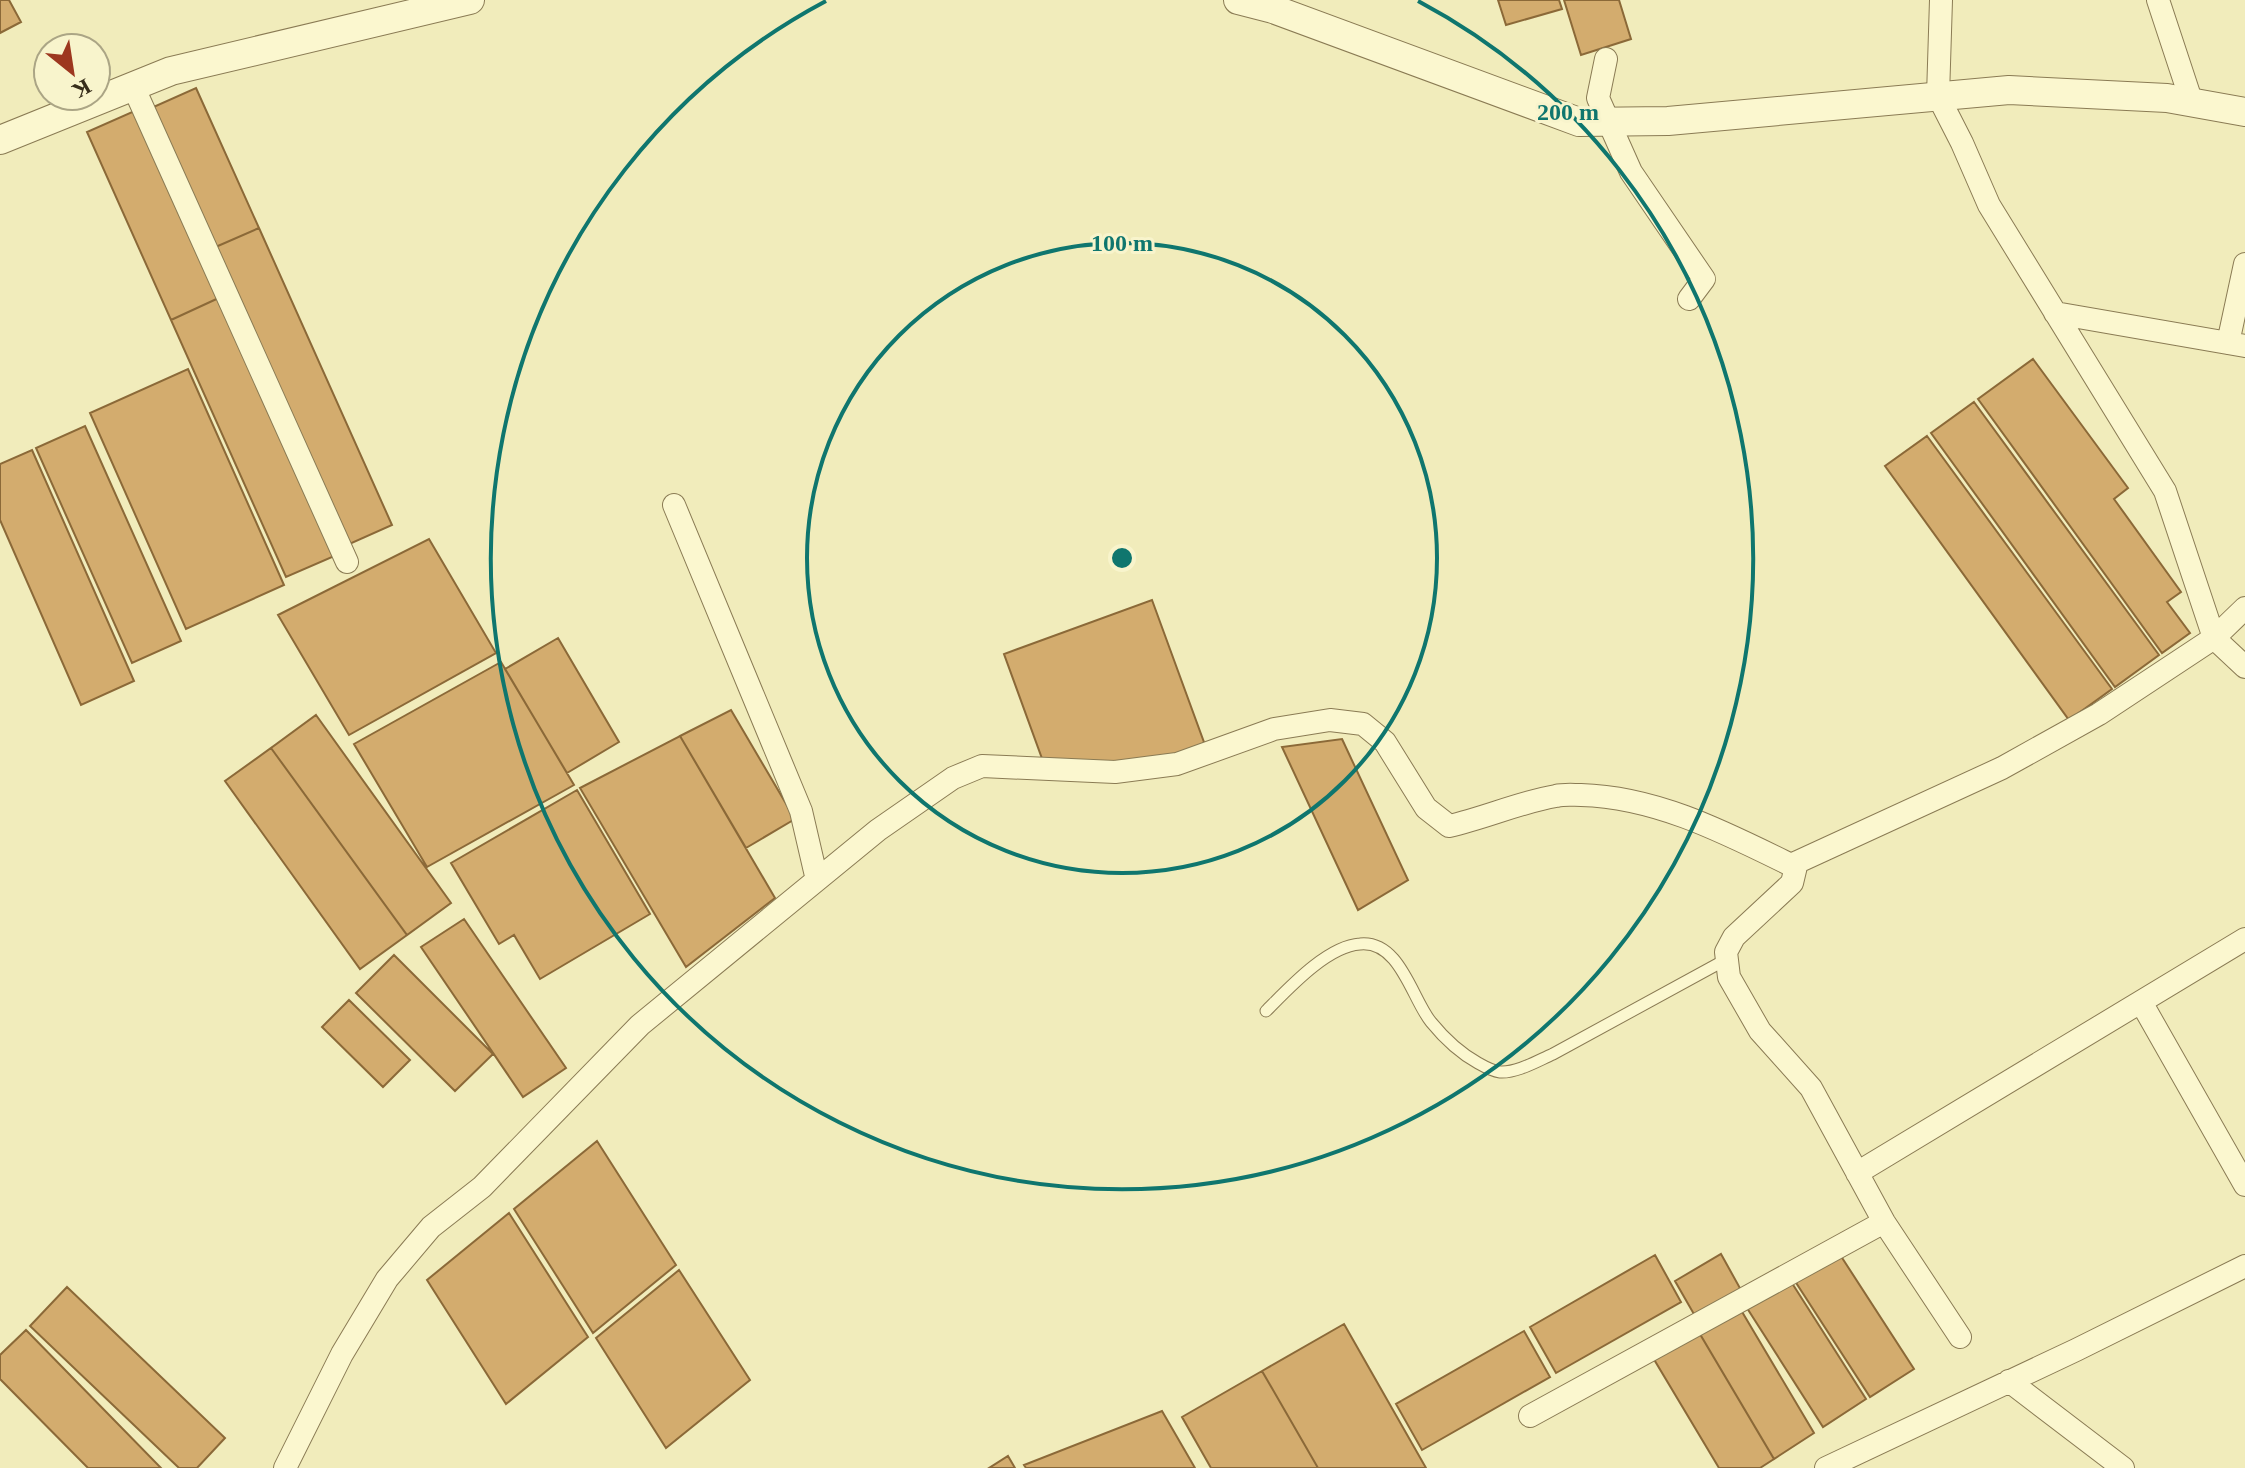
<svg xmlns="http://www.w3.org/2000/svg" width="2245" height="1468" font-family="Georgia,serif">
<style>
.building{fill:#d3ac6e;stroke:#8b6938;stroke-width:2}
.lines{fill:none;stroke-linecap:round;stroke-linejoin:round}
.service-casing{stroke:#8a7b54;stroke-width:13}
.minor-casing{stroke:#8a7b54;stroke-width:24}
.tertiary-casing{stroke:#8a7b54;stroke-width:30}
.service{stroke:#fbf7cf;stroke-width:11}
.minor{stroke:#fbf7cf;stroke-width:22}
.tertiary{stroke:#fbf7cf;stroke-width:28}
.ring{fill:none;stroke:#0f766e;stroke-width:4}
.centre{fill:#0f766e;stroke:#f8f4cc;stroke-width:4}
.ring-label{font-size:24px;text-anchor:middle;font-weight:bold;fill:#0f766e;stroke:#f8f4cc;stroke-width:6;stroke-linejoin:round;paint-order:stroke}
</style>
<rect width="100%" height="100%" fill="#f1ecbb"/>
<path class="building" d="M0 0H9L21 22 0 33Z
M1498 0H1559L1562 9 1506 25Z
M1564 0H1619L1631 39 1581 55Z
M196 88 259 228 211 249 149 109Z
M139 109 223 296 171 320 87 132Z
M259 228 392 525 345 546 211 249Z
M223 296 339 554 286 577 171 320Z
M2033 359 2128 488 2114 499 2181 592 2167 602 2190 633 2162 653 1978 399Z
M188 369 284 585 186 629 90 413Z
M1974 402 2159 655 2115 687 1931 433Z
M85 426 181 641 132 663 36 448Z
M1927 436 2112 689 2069 720 1885 466Z
M32 450 134 681 81 705 0 520V464Z
M429 539 496 653 349 735 278 615Z
M1152 600 1205 745 1158 763 1044 764 1004 654Z
M558 638 619 742 567 773 505 669Z
M501 662 574 785 427 867 354 744Z
M731 710 795 819 746 848 680 736Z
M316 715 451 903 407 935 271 748Z
M680 736 775 898 686 967 580 788Z
M1342 739 1408 880 1358 910 1282 747Z
M271 748 407 935 360 969 225 781Z
M577 790 650 914 540 979 514 935 499 944 451 863Z
M464 919 566 1068 523 1097 421 947Z
M394 955 493 1054 455 1091 356 993Z
M349 1000 410 1060 383 1087 322 1027Z
M597 1141 676 1265 593 1333 514 1209Z
M509 1213 588 1337 506 1404 427 1280Z
M1837 1250 1914 1369 1870 1397 1793 1278Z
M1721 1254 1741 1290 1695 1316 1675 1281Z
M1655 1255 1681 1302 1556 1373 1530 1327Z
M679 1270 750 1380 666 1448 596 1338Z
M1790 1280 1866 1399 1823 1427 1747 1308Z
M67 1287 225 1438 197 1468H179L30 1326Z
M1738 1305 1814 1433 1774 1459 1697 1329Z
M1344 1324 1426 1468H1318L1262 1371Z
M1697 1329 1774 1459 1760 1468H1719L1652 1356Z
M26 1330 161 1468H88L0 1379V1355Z
M1524 1331 1550 1377 1422 1450 1396 1404Z
M1262 1371 1318 1468H1211L1182 1417Z
M1162 1411 1195 1468H1026L1024 1465Z
M1008 1456 1015 1468H989Z"/>
<g class="lines">
<defs>
<path id="service" d="M1266 1011C1288 989 1327 946 1360 944 1400 940 1412 999 1431 1022 1444 1038 1460 1053 1478 1063 1485 1067 1492 1071 1500 1072 1517 1073 1537 1061 1553 1054L1727 959"/>
<path id="minor" d="M1941 0 1938 96 1962 143 1989 205 2165 491 2214 638 2245 608
M2158 0 2192 103
M1606 59 1598 98 1631 172 1704 279 1689 299
M133 86 347 562
M2055 313 2245 346
M2228 343 2245 264
M674 505 801 811 817 880
M1797 862 1792 883 1734 937 1726 952 1729 977 1760 1031 1811 1088 1884 1222 1960 1337
M2141 1002 2245 1185
M1857 1173 2245 939
M2009 1381 2123 1468
M1530 1416 1884 1222
M285 1468 342 1354 387 1279 431 1227 482 1187 640 1025 878 830 953 778 982 766 1115 772 1177 764 1274 729 1330 720 1363 724 1385 742 1426 808 1449 826C1485 818 1520 802 1556 796 1564 794 1573 795 1581 795 1656 797 1724 832 1791 865L2002 768 2099 714 2214 638 2245 667
M1826 1468 2076 1350 2245 1266"/>
<path id="tertiary" d="M1238 0 1273 9 1579 122 1668 121 2009 90 2167 98 2245 112
M0 140 171 71 470 0"/>
</defs>
<use href="#service" class="service-casing"/>
<use href="#minor" class="minor-casing"/>
<use href="#tertiary" class="tertiary-casing"/>
<use href="#service" class="service"/>
<use href="#minor" class="minor"/>
<use href="#tertiary" class="tertiary"/>
</g>
<g class="ring">
<circle cx="1122" cy="558" r="315"/>
<path d="M1418 1A631 631 0 1 1 826 1"/>
</g>
<circle cx="1122" cy="558" r="12" class="centre"/>
<g class="ring-label">
<text x="1568" y="120">200 m</text>
<text x="1122" y="251">100 m</text>
</g>
<g transform="translate(72 72) rotate(150)"><circle r="38" fill="#f8f4cc" stroke="#aba585" stroke-width="2"/>
<path d="M0-6L14 30L0 20L-14 30Z" fill="#9d371f"/>
<text y="-12" font-size="22" font-weight="bold" text-anchor="middle" fill="#372e1a">K</text>
</g>
</svg>
